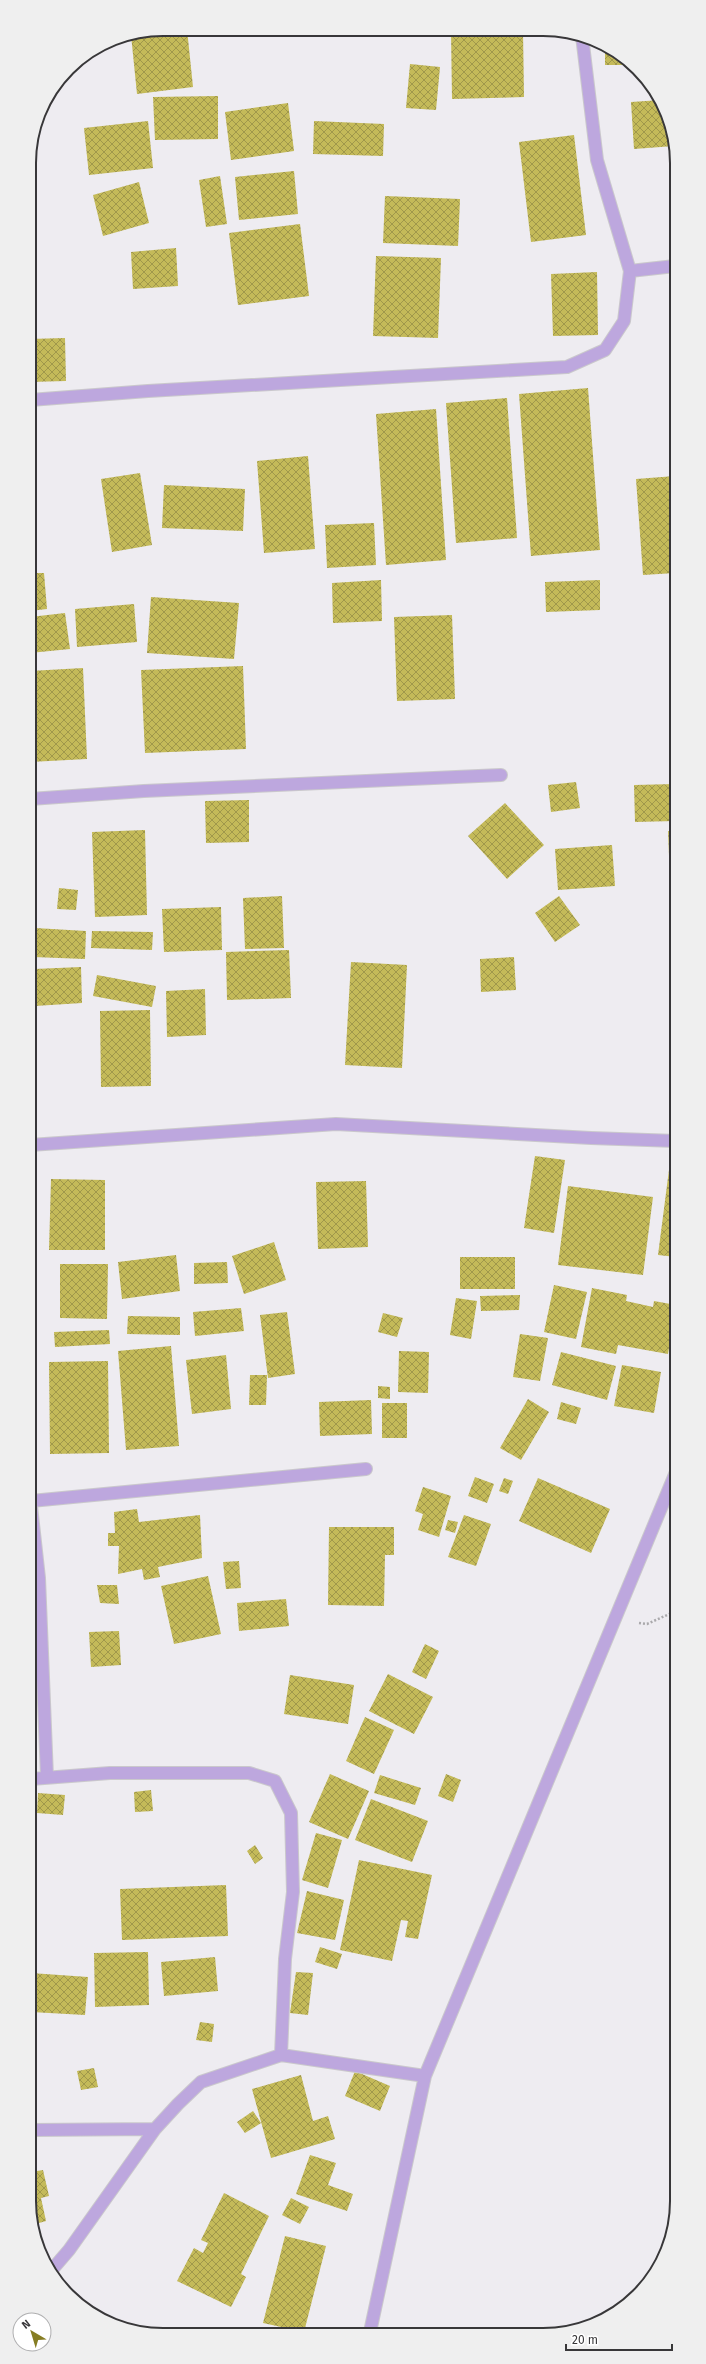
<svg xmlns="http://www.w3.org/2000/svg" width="706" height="2364" font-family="'Fira Sans',sans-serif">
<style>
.building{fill:url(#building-cross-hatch)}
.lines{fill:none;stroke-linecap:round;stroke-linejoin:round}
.minor-casing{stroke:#cac8cc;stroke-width:14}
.path{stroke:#aaa9ac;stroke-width:2.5;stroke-dasharray:2 2;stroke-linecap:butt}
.minor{stroke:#bda7de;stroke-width:12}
.rim{fill:none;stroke:#383739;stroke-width:2}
</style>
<defs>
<pattern id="building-cross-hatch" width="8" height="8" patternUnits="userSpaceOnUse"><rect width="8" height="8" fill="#c4ba59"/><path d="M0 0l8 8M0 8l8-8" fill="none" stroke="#a0984b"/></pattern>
</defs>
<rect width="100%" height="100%" fill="#eeecf1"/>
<path class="building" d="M163 29H187L193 87 137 94 131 35Z
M451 31H523L524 97 452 99Z
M605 45 610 47 633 65H605Z
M410 64 440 67 436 110 406 108Z
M218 96V139L155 140 153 97Z
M661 100 674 137V146L634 149 631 102Z
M288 103 294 151 231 160 225 112Z
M148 121 153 168 89 175 84 128Z
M314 121 384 124 383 156 313 154Z
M574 135 586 235 531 242 519 142Z
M294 171 298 214 239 220 235 177Z
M220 176 227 224 206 227 199 180Z
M139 182 149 223 103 236 93 195Z
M385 196 460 199 458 246 383 243Z
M300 224 309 296 238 305 229 233Z
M176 248 178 286 133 289 131 252Z
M376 256 441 258 438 338 373 336Z
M597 272 598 335 553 336 551 274Z
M65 338 66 381 30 382 29 339Z
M588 388 600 550 531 556 519 394Z
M507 398 517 538 456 543 446 403Z
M436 409 446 560 386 565 376 414Z
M308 456 315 549 264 553 257 461Z
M140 473 152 545 112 552 101 479Z
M675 476V573L643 575 636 479Z
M164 485 245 489 243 531 162 528Z
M374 523 376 565 327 568 325 525Z
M30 573H44L47 609 30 611Z
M381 580 382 621 333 623 332 583Z
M600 580V610L546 612 545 582Z
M151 597 239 603 234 659 147 653Z
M134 604 137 642 77 647 75 609Z
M65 613 70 649 30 653V617Z
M452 615 455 699 397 701 394 617Z
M243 666 246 749 145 753 141 670Z
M83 668 87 759 30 762V671Z
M576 782 580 808 551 812 548 785Z
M675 784V821L635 822 634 785Z
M249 800V842L206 843 205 801Z
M505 803 544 845 507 879 468 836Z
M145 830 147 915 95 917 92 832Z
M668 831H675V880L670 881Z
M612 845 615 886 558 890 555 849Z
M59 888 78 890 76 910 57 909Z
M282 896 284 948 245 949 243 898Z
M559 896 580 925 555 942 535 913Z
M221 907 222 950 164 952 162 909Z
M35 928 86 931 85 959 33 957Z
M92 931 153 932 152 950 91 948Z
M289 950 291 998 227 1000 226 952Z
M514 957 516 990 481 992 480 959Z
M351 962 407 965 402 1068 345 1065Z
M81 967 82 1003 35 1006 34 969Z
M675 972V996L669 974Z
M97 975 156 986 152 1007 93 996Z
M205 989 206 1035 167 1037 166 991Z
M150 1010 151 1086 101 1087 100 1011Z
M535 1156 565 1160 554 1233 524 1228Z
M670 1162 676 1163V1257L658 1255Z
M51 1179 105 1180V1250H49Z
M366 1181 368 1247 318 1249 316 1182Z
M568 1186 653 1197 643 1275 558 1265Z
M274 1242 286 1280 244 1294 232 1256Z
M176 1255 180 1291 122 1299 118 1262Z
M460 1257H515V1289H460Z
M227 1262 228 1283 194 1284V1263Z
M60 1264H108L107 1319 60 1318Z
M554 1285 587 1292 576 1339 544 1332Z
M592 1288 627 1295 626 1301 653 1307 654 1301 676 1305 668 1354 618 1345 616 1354 581 1347Z
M520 1295 519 1310 481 1311 480 1296Z
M456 1298 477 1301 471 1339 450 1335Z
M241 1308 244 1331 195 1336 193 1312Z
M287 1312 295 1374 268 1378 260 1315Z
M383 1313 403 1318 397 1337 378 1332Z
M128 1316 180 1317V1335L127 1334Z
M109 1330 110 1344 55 1347 54 1332Z
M520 1334 548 1338 540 1381 513 1377Z
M171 1346 179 1446 126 1450 118 1351Z
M399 1351 429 1352 428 1393 398 1392Z
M561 1352 616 1366 607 1400 552 1385Z
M226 1355 231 1409 192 1414 186 1360Z
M108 1361 109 1453 50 1454 49 1362Z
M622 1365 661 1372 654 1413 614 1406Z
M250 1375H267L266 1405H249Z
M378 1386 390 1387V1399L378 1398Z
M528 1399 549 1412 521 1460 500 1448Z
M371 1400 372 1434 320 1436 319 1402Z
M561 1402 581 1408 576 1424 557 1419Z
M382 1403H407V1438H382Z
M475 1477 494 1484 487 1503 468 1496Z
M504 1478 513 1481 508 1494 499 1491Z
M538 1478 610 1509 591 1553 519 1521Z
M423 1487 451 1496 439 1537 418 1530 423 1514 415 1511Z
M137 1509 139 1522 200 1515 202 1558 158 1567 160 1577 144 1580 142 1569 118 1574 119 1546H108V1533H115L114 1512Z
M464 1515 491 1524 476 1566 448 1557Z
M448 1520 458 1522 455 1533 445 1530Z
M329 1527H394V1555H385L384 1606 328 1605Z
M239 1561 241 1588 226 1589 223 1562Z
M208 1576 221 1634 174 1644 161 1586Z
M97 1585H117L119 1604 100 1603Z
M286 1599 289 1626 239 1631 237 1603Z
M119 1631 121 1665 91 1667 89 1632Z
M425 1644 439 1651 426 1679 412 1672Z
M388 1674 433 1697 414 1734 369 1711Z
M290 1675 354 1685 348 1724 284 1714Z
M365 1717 394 1730 374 1774 346 1761Z
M330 1774 369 1791 348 1839 309 1822Z
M446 1774 461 1780 453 1802 438 1796Z
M380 1775 421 1788 415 1805 374 1793Z
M151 1790 153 1811 135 1812 134 1792Z
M38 1793 65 1795 63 1815 37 1813Z
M371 1799 428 1821 412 1862 355 1840Z
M316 1833 342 1840 328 1888 302 1880Z
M255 1845 263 1858 255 1864 247 1851Z
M359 1860 432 1875 418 1939 405 1937 408 1921 401 1920 392 1961 340 1950Z
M226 1885 228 1936 122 1940 120 1889Z
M307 1891 344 1900 335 1940 297 1933Z
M320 1947 342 1954 337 1969 315 1962Z
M148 1952 149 2005 95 2007 94 1953Z
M215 1957 218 1991 164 1996 161 1962Z
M296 1972 313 1973 308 2015 290 2013Z
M31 1973 88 1977 85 2015 31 2012Z
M200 2022 214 2024 212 2042 196 2040Z
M94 2068 98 2087 81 2090 77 2071Z
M355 2071 390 2086 380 2111 345 2096Z
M301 2075 313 2121 328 2116 335 2139 271 2158 252 2089Z
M253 2111 261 2123 245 2133 237 2122Z
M310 2155 336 2163 328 2185 353 2194 347 2211 296 2194Z
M43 2170 49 2196 41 2198 46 2221 32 2225 31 2172Z
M224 2193 269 2216 241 2274 246 2277 231 2307 177 2281 194 2248 203 2253 208 2243 201 2240Z
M291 2198 309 2207 300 2224 282 2215Z
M285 2236 326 2246 304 2332 263 2323Z"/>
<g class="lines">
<defs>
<path id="minor" d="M630 271 675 266
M30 400 148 391 567 367 605 350 624 321 630 271 597 160 582 36
M30 799 144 791 501 775
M30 1145 336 1124 591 1138 676 1141
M31 1501 366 1469
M31 1506 39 1578 47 1777
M31 1779 110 1773H249L275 1781 291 1813 293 1892 285 1959 281 2055
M31 2130 155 2129
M50 2272 69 2250 155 2129 178 2104 201 2082 281 2055 425 2076
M370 2332 425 2076 676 1472"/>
</defs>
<use href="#minor" class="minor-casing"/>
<path class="path" d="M639 1623 647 1624 676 1611"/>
<use href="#minor" class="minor"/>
</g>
<path d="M0 0H706V2364H0ZM163 36H543A127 127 0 0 1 670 163V2201A127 127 0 0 1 543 2328H163A127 127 0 0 1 36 2201V163A127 127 0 0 1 163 36Z" fill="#efefef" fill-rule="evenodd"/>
<path class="rim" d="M163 36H543A127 127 0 0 1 670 163V2201A127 127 0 0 1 543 2328H163A127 127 0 0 1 36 2201V163A127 127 0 0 1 163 36Z"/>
<g transform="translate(32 2332) rotate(322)"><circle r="19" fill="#ffffff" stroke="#afafb0"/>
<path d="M0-3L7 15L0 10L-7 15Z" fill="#867d23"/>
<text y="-6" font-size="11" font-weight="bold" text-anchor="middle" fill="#383739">N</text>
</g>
<path d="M566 2344v6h106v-6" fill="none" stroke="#383739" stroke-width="2"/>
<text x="572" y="2344" font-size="12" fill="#383739" stroke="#ffffff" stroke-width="3" paint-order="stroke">20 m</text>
</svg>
